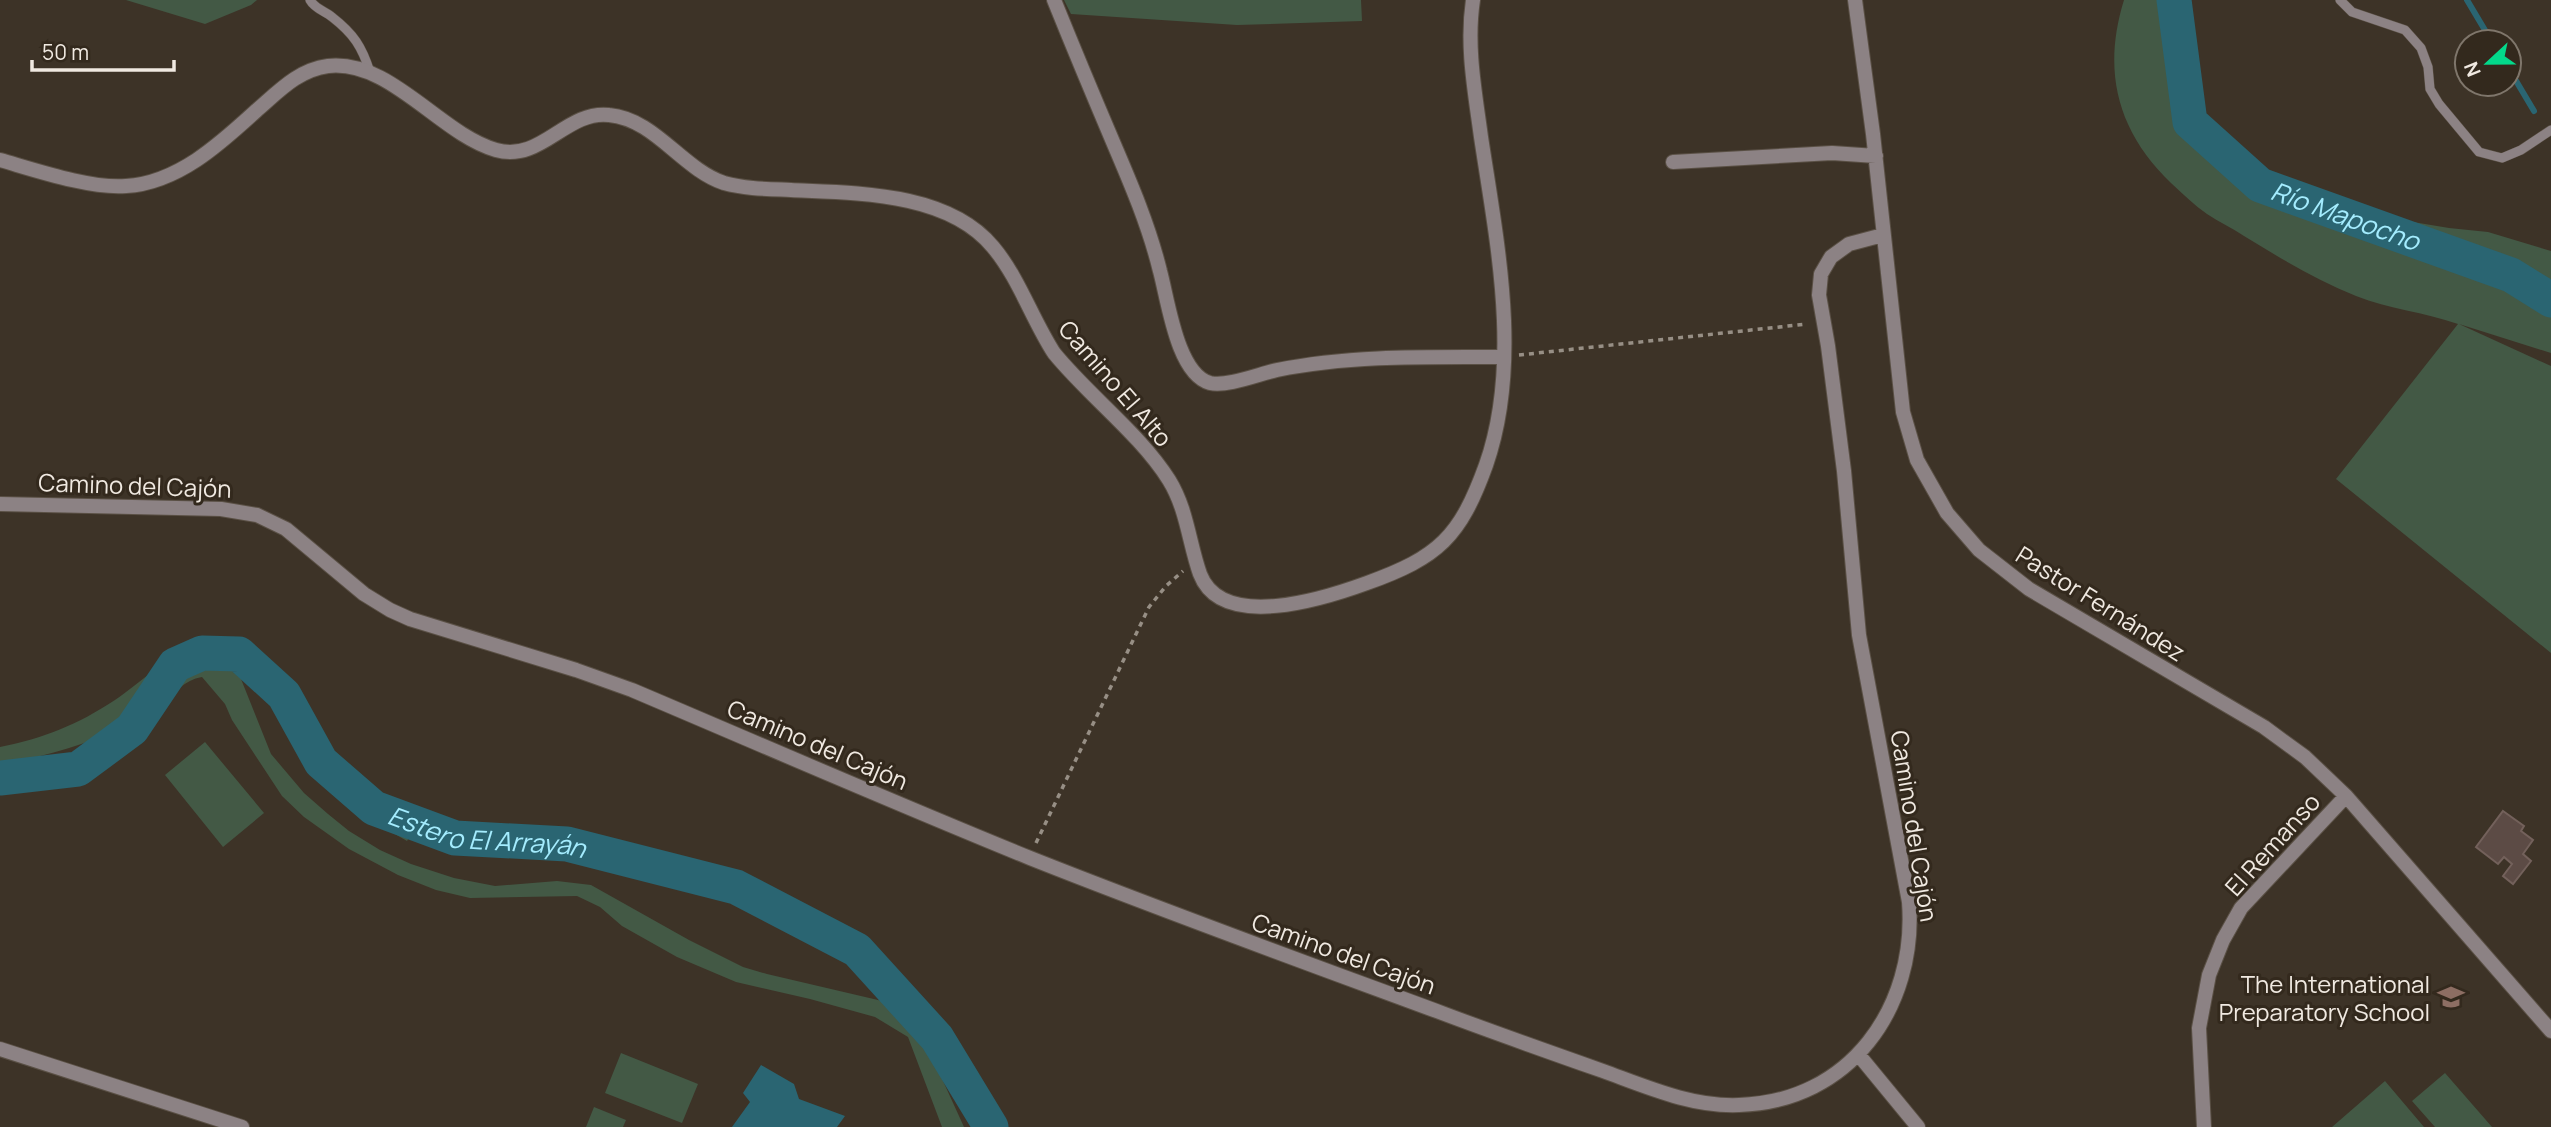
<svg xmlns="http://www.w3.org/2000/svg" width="2551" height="1127" font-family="Manrope,sans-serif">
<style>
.green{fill:#435945}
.water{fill:#2a6572}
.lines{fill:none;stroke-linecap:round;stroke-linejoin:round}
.stream{stroke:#2a6572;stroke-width:6}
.river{stroke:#2a6572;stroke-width:35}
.building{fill:#5c4b45;stroke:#73615b;stroke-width:2}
.service-casing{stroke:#5a5045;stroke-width:10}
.minor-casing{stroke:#5a5045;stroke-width:16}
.path{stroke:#978f85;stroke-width:3.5;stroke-dasharray:5 5;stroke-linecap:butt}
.service{stroke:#8c8284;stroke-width:9}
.minor{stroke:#8c8284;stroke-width:14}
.labels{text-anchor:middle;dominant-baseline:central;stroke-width:6;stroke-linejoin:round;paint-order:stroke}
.street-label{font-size:24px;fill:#f0e9e1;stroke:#33291d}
.poi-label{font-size:24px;fill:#f0e9e1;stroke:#33291d;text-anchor:end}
.water-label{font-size:26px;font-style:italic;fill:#a4ecfe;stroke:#33291d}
</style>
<rect width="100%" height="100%" fill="#3d3327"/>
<path class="green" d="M126 0H257L251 5 205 24Z
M1064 0H1361L1362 21 1237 25 1071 14Z
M2124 0H2183L2185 70 2196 107 2223 155 2250 178 2353 212 2449 228 2488 232 2551 251V353L2459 324 2551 366V653L2336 479 2458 324C2424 312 2389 309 2356 296 2316 280 2280 258 2244 236 2232 228 2219 222 2207 214 2194 205 2183 194 2171 183 2117 131 2102 71 2124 0Z
M192 652 207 655 225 664 241 679 271 754 304 793 328 814 349 831 380 850 411 864 454 878 495 886 557 881 591 885 689 940 743 967 767 974 895 1004 907 1010 923 1037 964 1127H942L908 1037 875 1017 810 999 736 982 677 957 622 926 600 907 577 896 470 898 436 890 398 875 349 849 304 817 282 796 232 720 225 704 202 677C184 680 175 694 161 702 148 710 136 717 124 725 91 745 37 757 0 766V747C44 738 77 725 115 700 141 683 161 659 192 652Z
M205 742 264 813 223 847 165 775Z
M366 785 421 817 407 841 352 809Z
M621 1053 698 1084 682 1123 605 1093Z
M2445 1073 2492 1127H2435L2412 1101Z
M2385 1081 2424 1127H2332Z
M594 1107 626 1120 623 1127H586Z"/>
<path class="water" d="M761 1065 794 1084 799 1099 845 1116 837 1127H732L750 1102 743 1093Z"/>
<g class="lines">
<path class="stream" d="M2467 0 2492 42
M2509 69 2534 111"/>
<g class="river">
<path id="s1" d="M2174 0 2190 122 2260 185 2511 275 2551 300"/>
<path id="s2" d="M0 778 78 769 132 729 175 665 202 653 239 654 284 695 321 762 374 808 455 838 567 844 736 887 857 950 937 1038 991 1127"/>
</g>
</g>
<path class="building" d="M2503 811 2524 826 2521 831 2533 840 2523 854 2531 861 2513 884 2503 876 2512 864 2504 857 2498 864 2476 847Z"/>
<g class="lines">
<defs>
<path id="service" d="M310 0C315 9 325 11 332 17 354 34 362 47 370 72
M2340 0 2352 12 2405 30 2421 48 2428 67 2430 89 2439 104 2479 152 2502 158 2521 150 2551 130"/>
<path id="minor" d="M1054 0C1073 47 1093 95 1113 142 1131 184 1149 226 1160 271 1168 300 1177 374 1210 383 1227 387 1259 374 1277 370 1351 355 1429 357 1504 357
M1855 0 1873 134 1903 412 1917 460 1947 513 1979 550 2029 589 2264 727 2305 757 2346 796 2551 1031
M0 160C35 170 91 189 126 186 178 183 221 143 257 110 279 91 298 70 328 66 390 59 440 134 496 150 541 163 566 110 609 115 655 119 682 169 724 183 746 189 769 189 791 190 856 193 948 192 993 247 1019 278 1032 319 1054 353 1089 396 1140 434 1169 480 1187 509 1189 543 1200 574 1222 632 1326 598 1367 583 1439 557 1460 537 1486 465 1522 362 1497 243 1481 137 1475 92 1466 46 1473 0
M1673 162 1832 153 1876 156
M0 504 221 509 257 515 286 529 364 594 390 610 410 619 576 670 632 690C764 746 897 804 1030 858 1166 912 1304 962 1442 1013 1495 1033 1549 1052 1603 1071 1647 1087 1692 1107 1739 1105 1850 1102 1917 1007 1909 902L1859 635 1844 471 1828 346 1819 295 1821 274 1831 257 1849 244 1883 235
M0 1049 242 1127
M1858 1054 1918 1127
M2204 1127 2199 1028 2209 975 2223 940 2241 908 2346 796"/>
</defs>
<use href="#service" class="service-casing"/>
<use href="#minor" class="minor-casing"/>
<path class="path" d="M1519 355 1807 324
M1036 843 1149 607 1166 586 1183 571"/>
<use href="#service" class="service"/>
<use href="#minor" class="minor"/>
</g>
<defs>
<symbol id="school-bare" viewBox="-9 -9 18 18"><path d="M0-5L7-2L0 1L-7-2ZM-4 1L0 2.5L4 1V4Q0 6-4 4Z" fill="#8d6e63" stroke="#33291d" stroke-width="2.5" paint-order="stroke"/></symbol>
</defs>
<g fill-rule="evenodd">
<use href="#school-bare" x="2432" y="978" width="38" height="38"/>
</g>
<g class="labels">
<g class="street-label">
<text transform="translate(1116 383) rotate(49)">Camino El Alto</text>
<text transform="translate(135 485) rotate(2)">Camino del Cajón</text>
<text transform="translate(2101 603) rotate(32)">Pastor Fernández</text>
<text transform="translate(818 744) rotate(23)">Camino del Cajón</text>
<text transform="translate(1915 826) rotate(81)">Camino del Cajón</text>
<text transform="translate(2272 844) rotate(-48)">El Remanso</text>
<text transform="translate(1344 953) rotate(20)">Camino del Cajón</text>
</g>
<g class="poi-label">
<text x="2430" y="983">The International<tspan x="2430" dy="28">Preparatory School</tspan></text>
</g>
<g class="water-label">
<text stroke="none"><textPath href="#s1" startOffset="308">Río Mapocho</textPath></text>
<text stroke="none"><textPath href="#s2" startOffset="614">Estero El Arrayán</textPath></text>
</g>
</g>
<g transform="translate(2488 63) rotate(248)"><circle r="33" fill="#33291d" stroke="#7f766b" stroke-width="2"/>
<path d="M0-5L12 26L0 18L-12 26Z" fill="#03d98b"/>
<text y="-10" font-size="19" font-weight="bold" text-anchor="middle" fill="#f0e9e1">N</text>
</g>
<path d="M32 60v10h142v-10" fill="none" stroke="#f0e9e1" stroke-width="3.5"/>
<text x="42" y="60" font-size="21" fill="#f0e9e1" stroke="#33291d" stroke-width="5" paint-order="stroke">50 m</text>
</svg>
